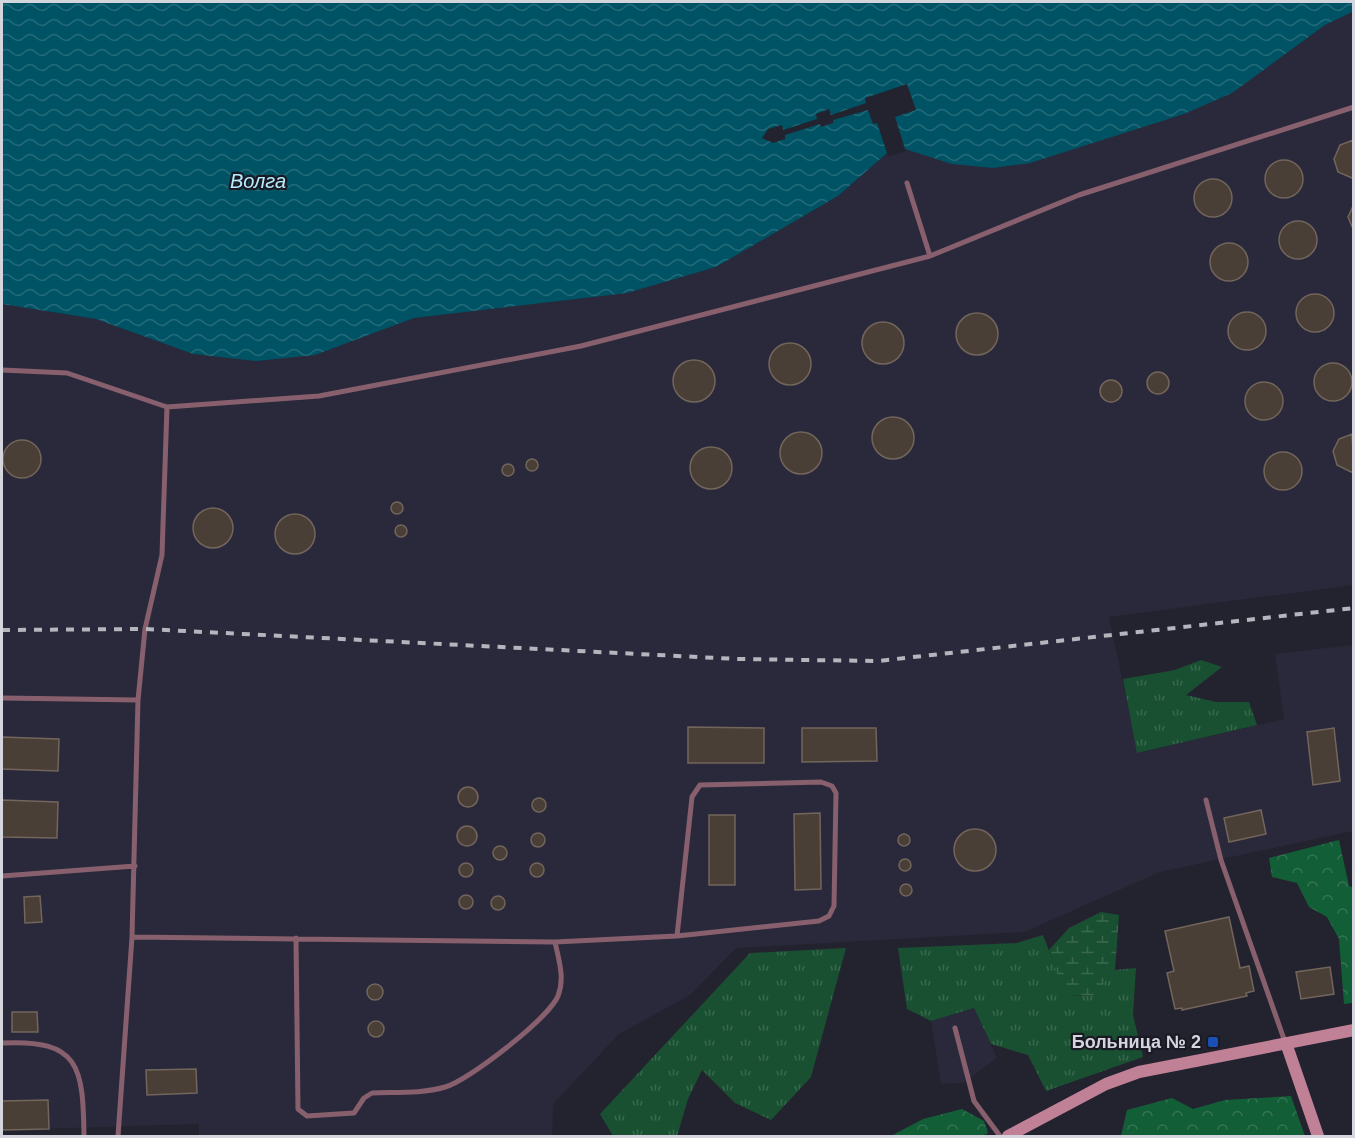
<svg xmlns="http://www.w3.org/2000/svg" width="1355" height="1138" font-family="Arial,sans-serif">
<style>
.built{fill:#2a293b}
.grass{fill:url(#grass-tufts)}
.forest{fill:url(#forest-crowns)}
.wetland{fill:url(#wetland-marsh)}
.water{fill:url(#water-waves)}
.pier{fill:#23232f}
.building{fill:#4a3f36;stroke:#72655c;stroke-width:1.5}
.lines{fill:none;stroke-linecap:round;stroke-linejoin:round}
.lane{stroke:#88606d;stroke-width:5}
.secondary{stroke:#c08197;stroke-width:12}
.rail{stroke:#b4b5bd;stroke-width:4;stroke-dasharray:8 8;stroke-linecap:butt}
.transit-dot{fill:#1a4fb4;stroke:#1a1a25;stroke-width:2}
.labels{text-anchor:middle;dominant-baseline:central;stroke-width:4.5;stroke-linejoin:round;paint-order:stroke}
.poi-label{font-size:18px;font-weight:bold;fill:#d4d5dd;stroke:#1a1a25;text-anchor:end}
.water-label{font-size:20px;font-style:italic;fill:#b5edfd;stroke:#1a1a25}
</style>
<defs>
<pattern id="grass-tufts" width="24" height="20" patternUnits="userSpaceOnUse" patternTransform="scale(1.5)"><rect width="24" height="20" fill="#195031"/><path d="M3 7l-1-3M5 7V3M7 7l1-3M15 17l-1-3M17 17v-4M19 17l1-3" fill="none" stroke="#3a684e"/></pattern>
<pattern id="forest-crowns" width="20" height="18" patternUnits="userSpaceOnUse" patternTransform="scale(1.5)"><rect width="20" height="18" fill="#125e36"/><path d="M2 6a3 3 0 1 1 6 0M12 15a3 3 0 1 1 6 0" fill="none" stroke="#347453"/></pattern>
<pattern id="wetland-marsh" width="20" height="14" patternUnits="userSpaceOnUse" patternTransform="scale(1.5)"><rect width="20" height="14" fill="#195031"/><path d="M1 5h8M5 5V1M11 12h8M15 12V8" fill="none" stroke="#3a684e"/></pattern>
<pattern id="water-waves" width="16" height="10" patternUnits="userSpaceOnUse" patternTransform="scale(1.5)"><rect width="16" height="10" fill="#005364"/><path d="M0 5q4-4 8 0t8 0" fill="none" stroke="#246b7a"/></pattern>
</defs>
<rect width="100%" height="100%" fill="#23232f"/>
<path class="built" d="M1353 11V585L1109 617 1138 753 1284 719 1275 654 1353 645V831L1160 872 1024 932 736 948 690 995 619 1034 553 1104 552 1136H199V1124L2 1130V304L96 319 193 354 315 355 414 318 627 293 716 267 838 196 887 153 905 149 917 151 1283 56 1325 25Z
M974 1008 997 1058 963 1083 941 1084 931 1021Z"/>
<path class="grass" d="M1201 660 1222 667 1186 695 1216 702H1249L1257 725 1137 753 1123 679 1175 670Z
M1043 935 1066 995 1092 996 1115 970 1136 968 1133 1015 1143 1057 1046 1091 1028 1055 991 1044 974 1008 931 1021 907 1009 898 948 1017 943Z
M846 948 811 1077 771 1120 735 1103 702 1070 688 1099 677 1136H613L600 1114 750 953Z"/>
<path class="forest" d="M1339 840 1349 886 1354 888 1353 1003 1344 1004 1339 939 1327 917 1309 907 1297 883 1272 877 1269 858Z
M1291 1096 1305 1136H1121L1127 1110 1172 1098 1193 1109 1225 1100Z
M962 1109 984 1121 988 1133 982 1136H891L923 1119Z"/>
<path class="wetland" d="M1101 912 1119 915 1115 970 1093 996 1065 995 1049 950 1069 928Z"/>
<path class="water" d="M2 2H1353L1354 11 1325 25 1232 93 1184 114 1030 163 993 168 952 164 905 149 887 153 838 196 716 267 627 293 414 318 315 355 256 361 193 354 96 319 2 304Z"/>
<path class="pier" d="M907 84 916 110 895 117 906 152 888 156 877 123 873 124 868 110 833 120V123L821 127 820 124 785 135V139L773 143 762 138 768 129 782 125 783 130 817 119 816 114 829 109 831 115 866 103 865 98Z"/>
<path class="building" d="M1353 140 1354 178H1352L1338 172 1334 159 1340 145Z
M1265 179a19 19 0 1 1 38 0a19 19 0 1 1-38 0Z
M1194 198a19 19 0 1 1 38 0a19 19 0 1 1-38 0Z
M1354 204V231L1348 217Z
M1279 240a19 19 0 1 1 38 0a19 19 0 1 1-38 0Z
M1210 262a19 19 0 1 1 38 0a19 19 0 1 1-38 0Z
M1296 313a19 19 0 1 1 38 0a19 19 0 1 1-38 0Z
M1228 331a19 19 0 1 1 38 0a19 19 0 1 1-38 0Z
M956 334a21 21 0 1 1 42 0a21 21 0 1 1-42 0Z
M862 343a21 21 0 1 1 42 0a21 21 0 1 1-42 0Z
M769 364a21 21 0 1 1 42 0a21 21 0 1 1-42 0Z
M673 381a21 21 0 1 1 42 0a21 21 0 1 1-42 0Z
M1314 382a19 19 0 1 1 38 0a19 19 0 1 1-38 0Z
M1147 383a11 11 0 1 1 22 0a11 11 0 1 1-22 0Z
M1100 391a11 11 0 1 1 22 0a11 11 0 1 1-22 0Z
M1245 401a19 19 0 1 1 38 0a19 19 0 1 1-38 0Z
M872 438a21 21 0 1 1 42 0a21 21 0 1 1-42 0Z
M780 453a21 21 0 1 1 42 0a21 21 0 1 1-42 0Z
M1352 434 1354 472H1351L1337 465 1333 451 1339 439Z
M3 459a19 19 0 1 1 38 0a19 19 0 1 1-38 0Z
M690 468a21 21 0 1 1 42 0a21 21 0 1 1-42 0Z
M1264 471a19 19 0 1 1 38 0a19 19 0 1 1-38 0Z
M526 465a6 6 0 1 1 12 0a6 6 0 1 1-12 0Z
M502 470a6 6 0 1 1 12 0a6 6 0 1 1-12 0Z
M391 508a6 6 0 1 1 12 0a6 6 0 1 1-12 0Z
M193 528a20 20 0 1 1 40 0a20 20 0 1 1-40 0Z
M275 534a20 20 0 1 1 40 0a20 20 0 1 1-40 0Z
M395 531a6 6 0 1 1 12 0a6 6 0 1 1-12 0Z
M688 727 764 728V763H688Z
M802 728H876L877 761 802 762Z
M1334 728 1340 781 1313 785 1307 732Z
M2 737 59 739 58 771 2 769Z
M458 797a10 10 0 1 1 20 0a10 10 0 1 1-20 0Z
M532 805a7 7 0 1 1 14 0a7 7 0 1 1-14 0Z
M2 800 58 802 57 838 2 837Z
M1261 810 1266 834 1229 842 1224 818Z
M820 813 821 889 795 890 794 814Z
M709 815H735V885H709Z
M457 836a10 10 0 1 1 20 0a10 10 0 1 1-20 0Z
M954 850a21 21 0 1 1 42 0a21 21 0 1 1-42 0Z
M531 840a7 7 0 1 1 14 0a7 7 0 1 1-14 0Z
M898 840a6 6 0 1 1 12 0a6 6 0 1 1-12 0Z
M493 853a7 7 0 1 1 14 0a7 7 0 1 1-14 0Z
M899 865a6 6 0 1 1 12 0a6 6 0 1 1-12 0Z
M459 870a7 7 0 1 1 14 0a7 7 0 1 1-14 0Z
M530 870a7 7 0 1 1 14 0a7 7 0 1 1-14 0Z
M900 890a6 6 0 1 1 12 0a6 6 0 1 1-12 0Z
M459 902a7 7 0 1 1 14 0a7 7 0 1 1-14 0Z
M491 903a7 7 0 1 1 14 0a7 7 0 1 1-14 0Z
M40 896 42 922 25 923 24 897Z
M1229 917 1240 968 1249 966 1254 991 1246 993 1247 996 1182 1010V1008L1175 1009 1167 973 1174 971 1165 931Z
M1330 967 1334 994 1301 999 1296 972Z
M367 992a8 8 0 1 1 16 0a8 8 0 1 1-16 0Z
M12 1012H37L38 1032H12Z
M368 1029a8 8 0 1 1 16 0a8 8 0 1 1-16 0Z
M196 1069 197 1093 147 1095 146 1070Z
M48 1100 49 1129 2 1130V1101Z"/>
<g class="lines">
<path class="lane" d="M930 256 1079 195 1354 107
M2 370 67 373 167 407 319 396 581 346 930 256 907 183
M2 698 138 700
M1206 800 1221 860 1285 1042
M2 876 135 866
M132 937 555 942 677 936 819 921 829 916 834 906 836 793 832 786 821 782 700 785 692 797 677 936
M296 938 298 1109 307 1116 354 1113 364 1098 372 1093C395 1092 422 1094 445 1087 468 1081 549 1018 558 996 565 978 559 961 555 942
M955 1028 974 1101 1000 1136
M2 1043C80 1039 83 1067 84 1136
M118 1136 132 937 138 700 145 629 162 555 167 407"/>
<path class="secondary" d="M1286 1043 1318 1136
M1008 1136 1106 1084 1139 1072 1354 1030"/>
<path class="rail" d="M2 630 145 629 737 659 878 661 1354 608"/>
</g>
<rect class="transit-dot" x="1207" y="1036" width="12" height="12" rx="3"/>
<g class="labels">
<g class="poi-label">
<text x="1201" y="1042">Больница № 2</text>
</g>
<g class="water-label">
<text x="258" y="181">Волга</text>
</g>
</g>
<rect width="1355" height="1138" fill="none" stroke="#d4d5dd" stroke-width="6"/>
</svg>
